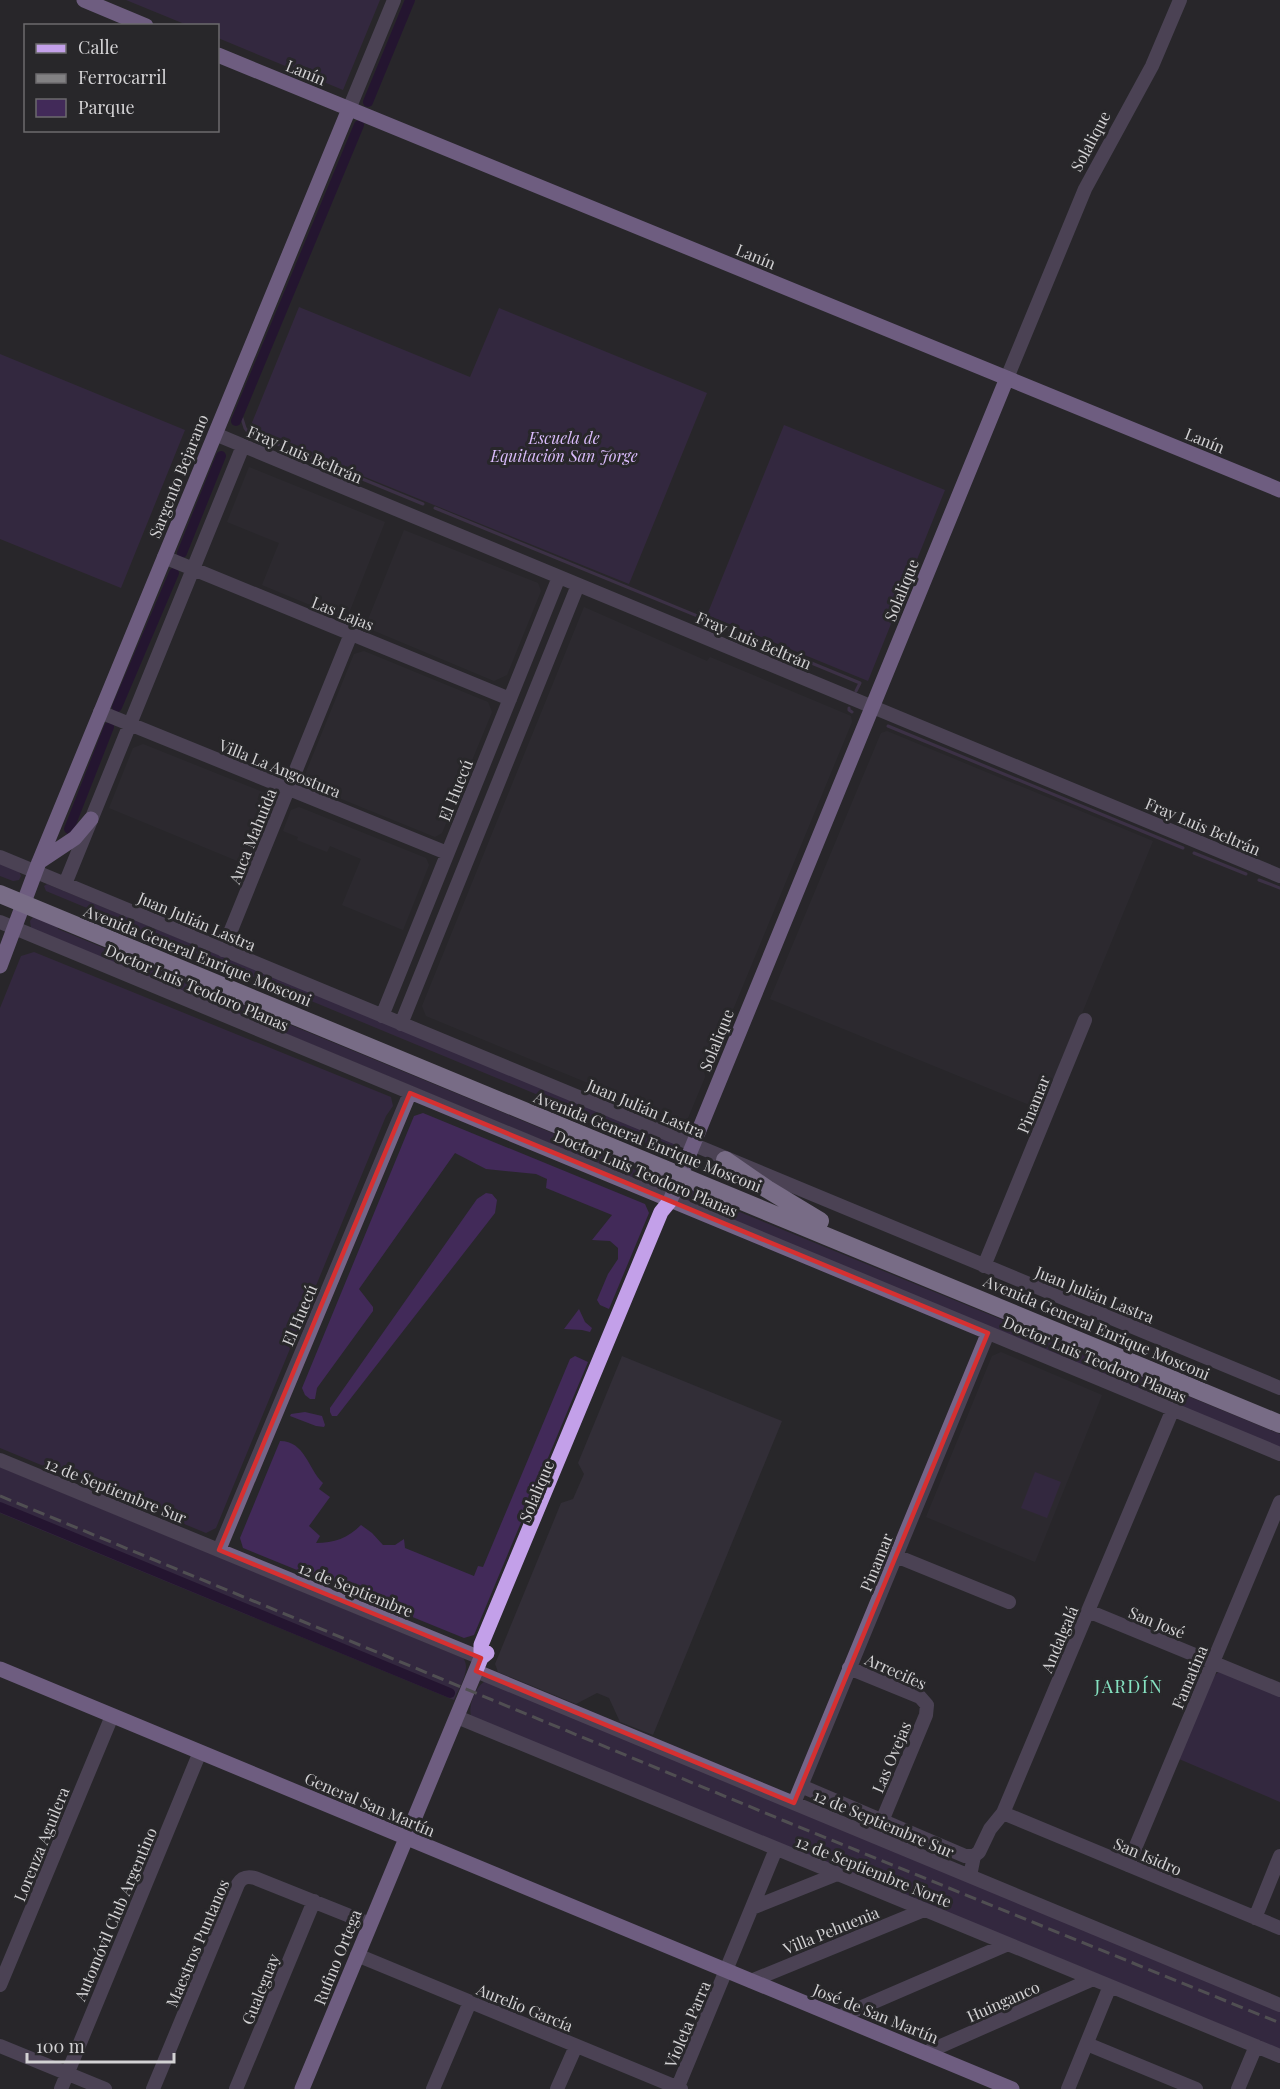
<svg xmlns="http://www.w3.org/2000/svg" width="1280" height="2089" font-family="'Playfair Display',serif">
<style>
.built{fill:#322e37}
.green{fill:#422a59}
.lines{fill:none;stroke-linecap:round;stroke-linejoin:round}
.stream{stroke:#563f68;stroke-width:3}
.canal{stroke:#210039;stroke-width:10}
.minor{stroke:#756588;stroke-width:14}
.major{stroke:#c3a0e9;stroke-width:15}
.highway{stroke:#d9c1f6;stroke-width:18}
.rail{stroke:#828183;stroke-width:3;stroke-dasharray:12 6;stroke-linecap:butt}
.marked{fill:none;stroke:#d63031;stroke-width:4.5;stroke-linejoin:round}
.labels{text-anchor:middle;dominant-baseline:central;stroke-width:6;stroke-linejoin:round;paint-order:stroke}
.street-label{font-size:16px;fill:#d3d2d4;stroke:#28272a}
.park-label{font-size:16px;font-style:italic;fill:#dabcfc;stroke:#28272a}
.neighbourhood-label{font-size:18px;letter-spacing:1.5px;fill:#86e2c1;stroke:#28272a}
</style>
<rect width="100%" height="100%" fill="#28272a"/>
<path class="built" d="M249 467 385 522 349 613 339 617 262 585 279 543 227 522Z
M404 530 538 583 541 591 507 675 494 681 365 627Z
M584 607 707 661 710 657 851 716 852 722 713 1058 703 1064 705 1077 688 1118 680 1121 426 1016 422 1006Z
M364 651 488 702 492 712 442 833 435 837 307 785 304 777 354 654Z
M887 731 1153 841 1042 1110 770 999 881 733Z
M143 744 268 794 272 803 247 865 109 808 133 748Z
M299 807 426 858 429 865 403 930 342 905 361 859 330 846 327 852 297 840 298 837 283 831 291 810Z
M1001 1352 1102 1395 1035 1562 926 1517 992 1356Z
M622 1356 782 1421 653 1735 620 1722 609 1698 597 1693 576 1704 498 1672 495 1664 561 1503 573 1499 584 1474 578 1463Z"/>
<path class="green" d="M126 0H380L343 90 218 38V26L187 25Z
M299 307 470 377 499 308 707 393 629 584 249 430Z
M0 354 185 430 121 588 0 539Z
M784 425 945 490 868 681 707 615Z
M0 862 19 871 21 876 19 880 13 881 0 876Z
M47 884 673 1142 675 1146 671 1153 646 1144 644 1139 46 891 44 886Z
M33 917 56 923 58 929 659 1177 663 1182 660 1189 31 928 30 921Z
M34 952 391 1097 393 1106 386 1116 216 1528 206 1533 0 1448V1008L21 956Z
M423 1113 645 1204 649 1213 609 1309 600 1305 597 1300 608 1274 618 1259V1248L610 1241 592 1240 612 1215 546 1188 547 1179 536 1174 486 1169 455 1153 359 1289 373 1307V1311L317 1388 315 1399H310L305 1395 302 1388 414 1116Z
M684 1187 708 1193 713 1201 1280 1434V1448L681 1199Z
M486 1193 492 1194 497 1200 495 1213 337 1416H332L330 1412V1408L477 1199Z
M579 1309 585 1322 592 1328 590 1332 582 1330 564 1329Z
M575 1356 588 1362 474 1635 464 1638 243 1548 240 1538 280 1441C305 1441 308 1469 323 1483L319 1489 330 1497 309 1526 320 1536 316 1543C334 1543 348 1538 361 1525L372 1533 383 1545H395L404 1539 405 1548 474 1576 478 1566 483 1567 570 1359Z
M305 1412 322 1416 325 1425 324 1427 316 1426 290 1416 291 1414Z
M0 1467 463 1658C472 1669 458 1689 454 1700L0 1513Z
M1035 1472 1061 1482 1047 1518 1021 1508Z
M1218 1672H1220L1280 1695V1802L1179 1759 1213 1678Z
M486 1681 1280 2008V2049L471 1716C468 1706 476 1685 486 1681Z"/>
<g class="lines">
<path class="stream" d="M240 412 245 428 248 432 423 504
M435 508 860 683 856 691
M849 708V710L852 712
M888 726 1183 848
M1194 853 1246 874
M1259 880 1280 888"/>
<path class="canal" d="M368 102 410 0
M236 421 359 125
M182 553 221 456
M117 707 174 573
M69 829 109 727
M0 1507 450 1693"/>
<path class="minor" d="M349 109 394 0
M1007 378 1085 189 1152 66 1180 0
M215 434 1280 876
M164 557 510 699
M100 712 447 853
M0 857 1280 1388
M65 884 243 446
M0 922 1280 1454
M223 950 351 634
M382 1016 559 577
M401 1024 578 585
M984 1266 1085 1020
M0 1460 481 1658
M219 1550 410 1093
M896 1556 1009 1602
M1088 1611 1280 1690
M849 1668 920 1697 927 1705 926 1715 882 1821
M476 1671 1280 2005
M457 1717 1280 2056
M801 1786 965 1856H974
M794 1803 988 1333
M1003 1813 1280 1928
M1128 1865 1280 1502
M970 1876 974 1856 979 1852 990 1829 1003 1813 1173 1409
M752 1908 837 1874
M1255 1918 1280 1856
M357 1955 681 2089
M751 1981 924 1910
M0 1985 112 1716
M839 2017 1008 1944
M1087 2044 1196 2089
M0 2046 105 2089
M925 2053 1093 1979
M61 2089 200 1752
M153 2089 238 1884C242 1877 247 1876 255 1878L370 1924
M236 2089 314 1901
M433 2089 470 2002
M557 2089 576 2046
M677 2089 776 1849
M1068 2089 1110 1986
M1238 2089 1256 2046"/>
<path class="major" d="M84 0 146 26
M218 55 1280 490
M39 862 75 838 91 819
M0 966 39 862 349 109
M481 1658V1645L661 1212 670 1201 1007 378
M0 1669 1012 2089
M302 2089 481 1658 487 1653"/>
<path class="highway" d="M0 894 1280 1424
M725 1160 767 1189 820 1221"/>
<path class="rail" d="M0 1496 787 1822 1280 2023"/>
</g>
<path d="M0 0H1280V2089H0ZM410 1093 988 1333 794 1803 476 1671 481 1658 219 1550Z" fill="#28272a" fill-opacity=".55" fill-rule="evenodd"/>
<path class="marked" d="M410 1093 988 1333 794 1803 476 1671 481 1658 219 1550Z"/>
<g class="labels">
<g class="street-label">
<text transform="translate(306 72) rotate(22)">Lanín</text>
<text transform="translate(1090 141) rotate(-62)">Solalique</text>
<text transform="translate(756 256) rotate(22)">Lanín</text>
<text transform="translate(1205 440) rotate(22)">Lanín</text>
<text transform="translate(305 454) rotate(23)">Fray Luis Beltrán</text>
<text transform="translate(178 476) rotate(-68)">Sargento Bejarano</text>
<text transform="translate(901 590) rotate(-68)">Solalique</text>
<text transform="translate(343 613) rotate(22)">Las Lajas</text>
<text transform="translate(754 640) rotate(23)">Fray Luis Beltrán</text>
<text transform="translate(280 768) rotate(22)">Villa La Angostura</text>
<text transform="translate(455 790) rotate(-68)">El Huecú</text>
<text transform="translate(1203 826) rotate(23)">Fray Luis Beltrán</text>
<text transform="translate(252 836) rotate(-68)">Auca Mahuida</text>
<text transform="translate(197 921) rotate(23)">Juan Julián Lastra</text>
<text transform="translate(198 955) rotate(22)">Avenida General Enrique Mosconi</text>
<text transform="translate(197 987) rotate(23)">Doctor Luis Teodoro Planas</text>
<text transform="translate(716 1040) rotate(-68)">Solalique</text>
<text transform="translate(1033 1104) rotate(-68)">Pinamar</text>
<text transform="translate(646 1108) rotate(23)">Juan Julián Lastra</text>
<text transform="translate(648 1141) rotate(22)">Avenida General Enrique Mosconi</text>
<text transform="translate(646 1173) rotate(23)">Doctor Luis Teodoro Planas</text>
<text transform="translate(1095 1294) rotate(22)">Juan Julián Lastra</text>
<text transform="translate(299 1315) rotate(-67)">El Huecú</text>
<text transform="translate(1097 1327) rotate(23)">Avenida General Enrique Mosconi</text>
<text transform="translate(1095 1359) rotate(23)">Doctor Luis Teodoro Planas</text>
<text transform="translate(116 1490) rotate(22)">12 de Septiembre Sur</text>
<text transform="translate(536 1491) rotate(-67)">Solalique</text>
<text transform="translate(876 1562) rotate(-68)">Pinamar</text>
<text transform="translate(356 1589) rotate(22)">12 de Septiembre</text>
<text transform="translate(1157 1622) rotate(22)">San José</text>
<text transform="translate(1059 1639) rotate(-67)">Andalgalá</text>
<text transform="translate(896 1671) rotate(24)">Arrecifes</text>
<text transform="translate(1189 1677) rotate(-67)">Famatina</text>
<text transform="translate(891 1757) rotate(-67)">Las Ovejas</text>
<text transform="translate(370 1804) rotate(23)">General San Martín</text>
<text transform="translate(884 1823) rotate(23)">12 de Septiembre Sur</text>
<text transform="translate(41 1844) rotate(-68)">Lorenza Aguilera</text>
<text transform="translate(1148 1856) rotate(23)">San Isidro</text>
<text transform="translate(874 1871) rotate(22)">12 de Septiembre Norte</text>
<text transform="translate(115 1914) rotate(-67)">Automóvil Club Argentino</text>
<text transform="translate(831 1930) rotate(-22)">Villa Pehuenia</text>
<text transform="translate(197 1943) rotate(-67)">Maestros Puntanos</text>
<text transform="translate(337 1957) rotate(-68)">Rufino Ortega</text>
<text transform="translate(260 1989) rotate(-68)">Gualeguay</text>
<text transform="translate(1003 2001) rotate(-24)">Huinganco</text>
<text transform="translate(525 2007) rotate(22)">Aurelio García</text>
<text transform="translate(876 2013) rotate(22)">José de San Martín</text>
<text transform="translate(687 2024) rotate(-67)">Violeta Parra</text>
</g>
<g class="park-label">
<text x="564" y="437">Escuela de<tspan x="564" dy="18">Equitación San Jorge</tspan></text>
</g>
<g class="neighbourhood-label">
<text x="1129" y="1686">JARDÍN</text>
</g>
</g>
<rect x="24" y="24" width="195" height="108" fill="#28272a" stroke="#6c6b6e" stroke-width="1.5"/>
<rect x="36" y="44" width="30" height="9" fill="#c3a0e9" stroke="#6c6b6e" stroke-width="1.5"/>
<text x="78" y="54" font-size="18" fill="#d3d2d4">Calle</text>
<rect x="36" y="74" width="30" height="9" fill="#828183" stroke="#6c6b6e" stroke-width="1.5"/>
<text x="78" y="84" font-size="18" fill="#d3d2d4">Ferrocarril</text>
<rect x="36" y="99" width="30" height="18" fill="#422a59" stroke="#6c6b6e" stroke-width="1.5"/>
<text x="78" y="114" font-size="18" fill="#d3d2d4">Parque</text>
<path d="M27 2053v9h147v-9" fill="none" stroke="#d3d2d4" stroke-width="3"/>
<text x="36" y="2053" font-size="18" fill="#d3d2d4" stroke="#28272a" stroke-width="4.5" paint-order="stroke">100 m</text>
</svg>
